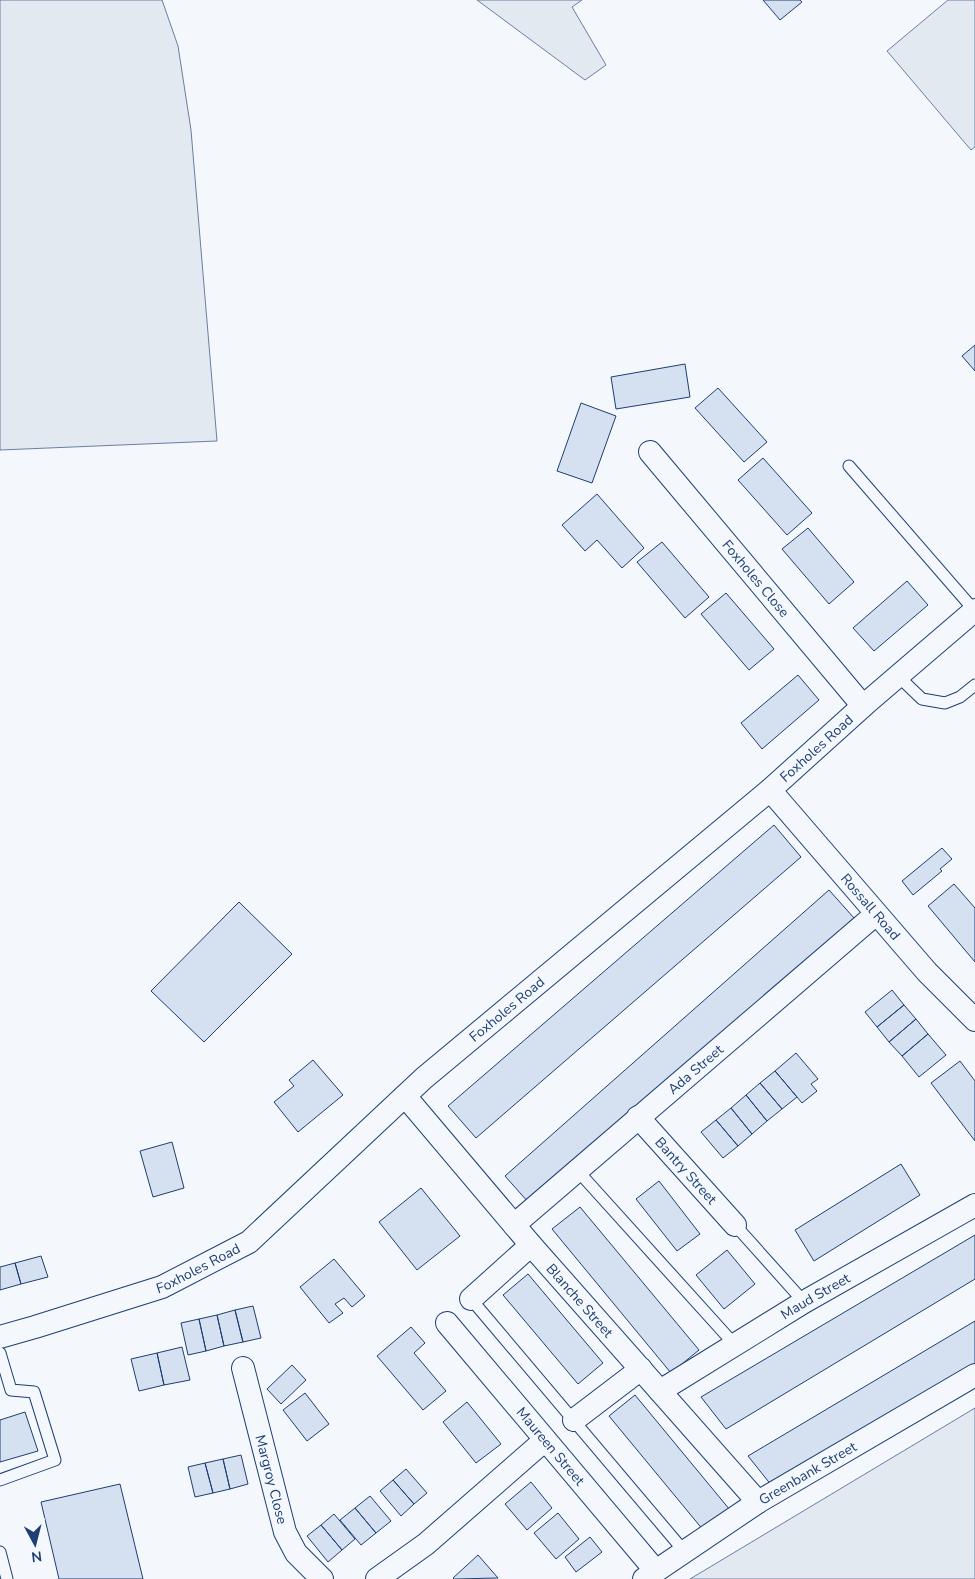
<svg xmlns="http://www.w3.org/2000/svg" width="975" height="1579" font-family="'Nunito Sans',sans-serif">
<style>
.green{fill:#e3e9f0;stroke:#687fa3}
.building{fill:#d5e0f0;stroke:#1d3f73}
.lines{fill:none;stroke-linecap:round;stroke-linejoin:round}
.service-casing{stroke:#1d3f73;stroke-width:13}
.minor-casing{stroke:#1d3f73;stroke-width:24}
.service{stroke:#f4f7fb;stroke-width:11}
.minor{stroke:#f4f7fb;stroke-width:22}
.labels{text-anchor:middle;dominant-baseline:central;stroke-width:4;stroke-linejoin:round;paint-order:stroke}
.street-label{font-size:14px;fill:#1d3f73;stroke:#f4f7fb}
</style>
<rect width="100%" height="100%" fill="#f4f7fb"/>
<path class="green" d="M0 0H162L178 46 191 130 217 441 0 450Z
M477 0H582L572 7 606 65 585 80Z
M948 0H975V147L971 150 887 51Z
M975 1408V1579H690Z"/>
<path class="building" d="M763 0H800L802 2 780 20Z
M975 345V371L962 356Z
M685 364 690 397 616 409 611 377Z
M718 388 767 442 744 462 695 408Z
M581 403 616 416 592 483 557 471Z
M763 458 812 513 787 535 738 480Z
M597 494 644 548 622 568 597 540 585 551 562 525Z
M808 528 854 582 829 604 782 549Z
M662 542 709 597 685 618 637 562Z
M907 581 928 605 874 651 853 628Z
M726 593 774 649 749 670 701 614Z
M798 675 819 700 762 749 741 723Z
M774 825 801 857 476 1138 448 1106Z
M942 848 952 859 940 869 942 871 913 895 902 881Z
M954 884 975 908V962L928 906Z
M829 890 854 918 529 1203 505 1176Z
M239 902 292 954 204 1042 151 991Z
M892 990 904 1005 877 1027 865 1012Z
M904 1005 916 1019 889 1042 877 1027Z
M916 1019 928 1034 902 1056 889 1042Z
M928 1034 946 1055 919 1077 902 1056Z
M796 1053 818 1079 811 1084 817 1091 802 1103 775 1071Z
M313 1060 343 1095 298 1132 274 1102 294 1086 289 1080Z
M960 1061 975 1081V1141L931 1083Z
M775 1071 797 1097 782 1109 760 1083Z
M760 1083 782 1109 767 1121 746 1095Z
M746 1095 767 1121 752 1134 731 1108Z
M731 1108 752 1134 738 1146 716 1120Z
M716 1120 738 1146 723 1158 701 1132Z
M172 1142 184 1188 153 1197 140 1151Z
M901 1164 920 1195 814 1261 795 1230Z
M659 1181 700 1234 677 1251 636 1199Z
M421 1188 460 1236 417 1270 379 1222Z
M580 1207 699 1350 671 1373 552 1229Z
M975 1235V1279L726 1429 701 1397Z
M727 1250 755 1284 724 1309 696 1275Z
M41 1256 48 1277 21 1284 15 1263Z
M334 1259 365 1296 352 1307 344 1298 335 1304 343 1313 329 1323 300 1287Z
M15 1263 21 1284 0 1290V1267Z
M528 1274 603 1363 578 1384 503 1295Z
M253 1306 261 1338 243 1342 235 1310Z
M235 1310 243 1342 224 1346 217 1315Z
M217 1315 224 1346 206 1351 199 1319Z
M199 1319 206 1351 188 1355 181 1323Z
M975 1321V1366L772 1486 748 1456Z
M411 1327 425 1343 414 1353 446 1391 423 1410 377 1356Z
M182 1347 190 1380 164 1385 157 1353Z
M157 1353 164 1385 139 1391 131 1359Z
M292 1365 306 1380 281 1404 267 1389Z
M305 1393 329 1424 307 1441 283 1410Z
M635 1395 730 1510 704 1531 609 1416Z
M467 1402 501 1444 476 1463 443 1422Z
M25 1412 38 1451 0 1462V1420Z
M241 1455 248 1484 230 1489 223 1459Z
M223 1459 230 1489 213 1493 205 1463Z
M205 1463 213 1493 195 1497 188 1467Z
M406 1469 427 1493 414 1504 393 1480Z
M393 1480 414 1504 401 1516 380 1491Z
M531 1482 552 1508 527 1530 505 1504Z
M120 1484 143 1579H59L41 1502Z
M370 1496 391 1521 376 1533 355 1508Z
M355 1508 376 1533 361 1545 340 1520Z
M558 1513 579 1539 556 1559 534 1533Z
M334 1514 355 1539 342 1550 321 1525Z
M321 1525 342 1550 328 1562 307 1536Z
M590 1537 602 1552 576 1572 565 1557Z
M478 1555 498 1578 454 1579 453 1578Z"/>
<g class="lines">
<defs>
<path id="service" d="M849 466 974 610
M898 676 922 699 945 703 960 697 975 685
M577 1170 735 1345
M735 1225 804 1302
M471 1299 684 1551
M0 1353 11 1390 34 1392 55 1460 0 1480
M0 1552 7 1579"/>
<g id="minor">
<path id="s1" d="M650 452 863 706"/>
<path id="s2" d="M770 790 927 972 975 1020"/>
<path id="s3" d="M405 1096 531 1245 758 1502"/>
<path id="s4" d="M638 1117 735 1225"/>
<path id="s5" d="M514 1225 876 914"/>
<path d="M471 1299 531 1245"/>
<path id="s6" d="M447 1323 655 1570"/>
<path id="s7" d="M0 1337 35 1327 162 1287 249 1242 424 1078 770 790 863 706 975 610"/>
<path id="s8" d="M243 1368 285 1532 296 1553 322 1579"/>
<path id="s9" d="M660 1391 804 1302 975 1205"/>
<path d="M574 1420 641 1369"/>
<path d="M377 1579 426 1544 545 1440"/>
<path id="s10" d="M644 1579 758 1502 975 1375"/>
</g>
</defs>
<use href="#service" class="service-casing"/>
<use href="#minor" class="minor-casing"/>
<use href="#service" class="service"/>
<use href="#minor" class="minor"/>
</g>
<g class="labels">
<g class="street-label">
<text stroke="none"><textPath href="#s1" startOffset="165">Foxholes Close</textPath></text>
<text stroke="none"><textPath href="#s7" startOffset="1020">Foxholes Road</textPath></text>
<text stroke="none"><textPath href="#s2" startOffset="154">Rossall Road</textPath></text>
<text stroke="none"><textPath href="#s7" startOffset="615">Foxholes Road</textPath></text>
<text stroke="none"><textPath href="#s5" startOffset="239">Ada Street</textPath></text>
<text stroke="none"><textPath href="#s4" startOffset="72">Bantry Street</textPath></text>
<text stroke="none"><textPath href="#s7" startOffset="210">Foxholes Road</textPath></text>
<text stroke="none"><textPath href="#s9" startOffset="182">Maud Street</textPath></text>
<text stroke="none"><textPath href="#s3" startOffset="269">Blanche Street</textPath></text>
<text stroke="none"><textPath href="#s6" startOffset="161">Maureen Street</textPath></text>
<text stroke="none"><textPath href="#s10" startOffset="195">Greenbank Street</textPath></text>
<text stroke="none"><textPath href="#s8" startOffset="115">Margroy Close</textPath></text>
</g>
</g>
<g transform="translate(35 1544) rotate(173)" stroke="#f4f7fb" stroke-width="4" paint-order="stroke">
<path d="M0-4L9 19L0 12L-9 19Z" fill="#1d3f73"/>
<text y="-8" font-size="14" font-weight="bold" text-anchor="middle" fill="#1d3f73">N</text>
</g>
</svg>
